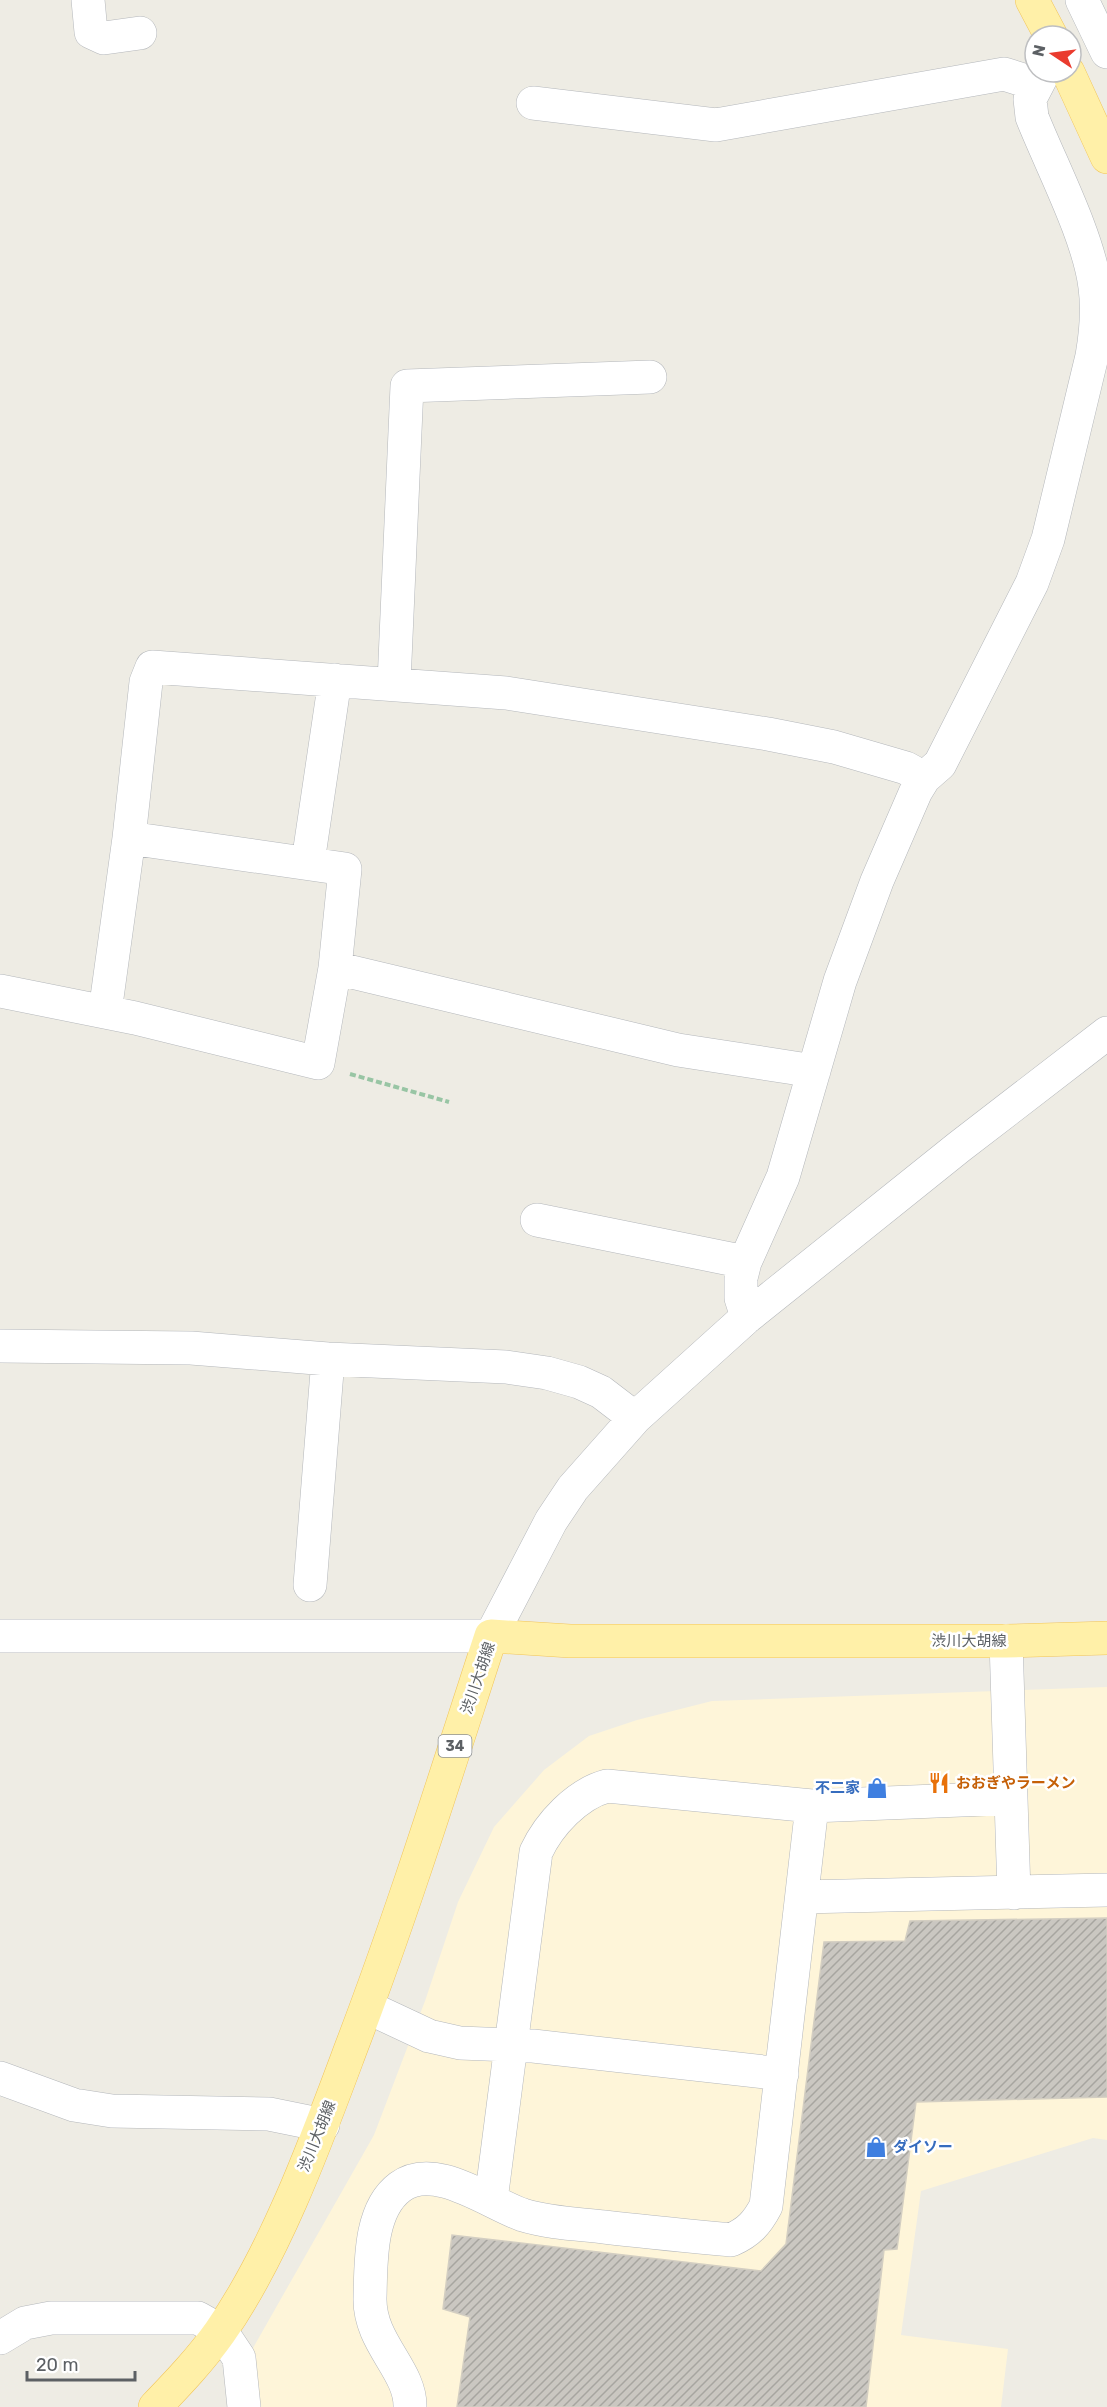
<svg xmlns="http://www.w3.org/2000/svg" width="1107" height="2407" font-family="Rubik,'Noto Sans JP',sans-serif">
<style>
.commercial{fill:#fef5d9}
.building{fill:url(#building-hatch);stroke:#d3cec2;stroke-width:1.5}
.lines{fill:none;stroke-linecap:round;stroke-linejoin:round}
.minor-casing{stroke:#b4b7bb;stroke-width:34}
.major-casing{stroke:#f2c559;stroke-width:34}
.path{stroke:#98c5a4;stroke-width:4;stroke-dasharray:6 3;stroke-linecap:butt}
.minor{stroke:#fff;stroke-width:33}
.major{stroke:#fff0a8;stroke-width:33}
.labels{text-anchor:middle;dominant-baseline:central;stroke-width:5;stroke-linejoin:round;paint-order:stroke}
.shield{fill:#fff;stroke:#8d9092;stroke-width:1.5}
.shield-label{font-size:14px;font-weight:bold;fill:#5c6064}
.street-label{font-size:15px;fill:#5c6064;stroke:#fff}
.food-label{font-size:15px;font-weight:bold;fill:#c56008;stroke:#fff;text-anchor:start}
.shop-label{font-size:15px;font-weight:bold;fill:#366cbe;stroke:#fff;text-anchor:end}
</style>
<defs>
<pattern id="building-hatch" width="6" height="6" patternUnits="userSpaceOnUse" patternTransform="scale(1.5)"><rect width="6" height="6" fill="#cac7c1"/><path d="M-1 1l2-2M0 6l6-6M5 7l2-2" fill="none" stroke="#a7a5a0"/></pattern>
</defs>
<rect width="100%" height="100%" fill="#eeece4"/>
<path class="commercial" d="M1107 1687V2140L1093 2138 921 2191 901 2335 1008 2349 1001 2407H259L253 2348 374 2135 425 2001 458 1902 494 1827 544 1770 589 1736 637 1720 712 1701Z"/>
<path class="building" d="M1107 1918V2097L916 2102 897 2249 884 2250 866 2407H457L470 2317 443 2309 452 2235 761 2271 786 2244 824 1942 905 1941 910 1921Z"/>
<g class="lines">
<defs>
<path id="minor" d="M88 0 91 32 104 38 140 33
M1082 0 1107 52
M533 103 716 125 1004 74 1036 84
M394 683 407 386 650 377
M308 862 335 680
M335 968 678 1050 814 1071
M0 991 135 1018 318 1063 335 968 345 869 129 838
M105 1012 129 838 146 682 152 667 506 693 768 734 834 747 906 768 924 778
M537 1220 745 1262
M747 1317 741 1298V1278L745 1262 783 1177 840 981 877 881 916 791 924 778 940 764 1032 583 1048 539 1092 356C1096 333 1098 310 1095 287 1089 237 1051 165 1032 117L1030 99 1044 72
M0 1346 191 1348 328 1359 506 1367 547 1373 579 1382 601 1392 635 1418
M310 1585 328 1359
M0 1636H491L551 1521 573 1488 635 1418 747 1317 959 1147 1107 1033
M1006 1641 1014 1893
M802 1897 1107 1890
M367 2007 429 2036 460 2043 533 2046 782 2074
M0 2078 74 2105 112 2111 269 2114 323 2125
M491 2200 536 1852C549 1824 577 1794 607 1786L812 1806 1011 1798
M0 2338 25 2323 51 2318H198L221 2331 239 2358 244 2407
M410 2407C411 2370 369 2343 370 2298 371 2263 369 2210 400 2187 435 2161 490 2204 523 2215 549 2223 577 2224 604 2227 646 2232 689 2236 731 2240 749 2232 757 2223 766 2206L812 1806"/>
<path id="major" d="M1032 0 1051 36
M1068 72 1107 157
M155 2407C178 2383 201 2359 220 2332 276 2252 317 2139 351 2048 403 1912 446 1774 491 1636L570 1641H1006L1107 1638"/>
</defs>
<use href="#minor" class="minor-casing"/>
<use href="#major" class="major-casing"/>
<path class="path" d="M350 1074 449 1102"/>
<use href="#minor" class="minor"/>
<use href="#major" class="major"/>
</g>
<defs>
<symbol id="restaurant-bare" viewBox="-9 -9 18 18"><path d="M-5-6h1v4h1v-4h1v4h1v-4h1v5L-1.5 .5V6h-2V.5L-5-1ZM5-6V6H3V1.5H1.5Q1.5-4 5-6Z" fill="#e8710a" stroke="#fff" stroke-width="2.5" paint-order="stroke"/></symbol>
<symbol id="shop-bare" viewBox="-9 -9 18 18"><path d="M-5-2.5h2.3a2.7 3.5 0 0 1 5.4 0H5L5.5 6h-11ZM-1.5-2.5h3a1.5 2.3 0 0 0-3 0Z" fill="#3f7fe0" stroke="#fff" stroke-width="2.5" paint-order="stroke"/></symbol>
</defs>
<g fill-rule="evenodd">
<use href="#restaurant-bare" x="924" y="1768" width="30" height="30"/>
<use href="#shop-bare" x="862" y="1773" width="30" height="30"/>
<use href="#shop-bare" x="861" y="2132" width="30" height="30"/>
</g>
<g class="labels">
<rect class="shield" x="438.5" y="1735" width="33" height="22" rx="4.5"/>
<g class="shield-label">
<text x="455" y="1746">34</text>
</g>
<g class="street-label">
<text x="969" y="1641">渋川大胡線</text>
<text transform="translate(478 1678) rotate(-71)">渋川大胡線</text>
<text transform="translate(317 2136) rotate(-68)">渋川大胡線</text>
</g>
<g class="food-label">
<text x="956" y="1783">おおぎやラーメン</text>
</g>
<g class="shop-label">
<text x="860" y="1788">不二家</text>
<text x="893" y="2147" text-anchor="start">ダイソー</text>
</g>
</g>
<g transform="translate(1053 54) rotate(283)"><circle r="28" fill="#ffffff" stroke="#bebfc1" stroke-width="1.5"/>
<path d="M0-4.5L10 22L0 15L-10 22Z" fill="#ea3b2e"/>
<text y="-9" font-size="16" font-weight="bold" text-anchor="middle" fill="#5c6064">N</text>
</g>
<path d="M27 2371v9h108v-9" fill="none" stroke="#5c6064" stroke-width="3"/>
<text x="36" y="2371" font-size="18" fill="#5c6064" stroke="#ffffff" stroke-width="4.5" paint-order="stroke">20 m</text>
</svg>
